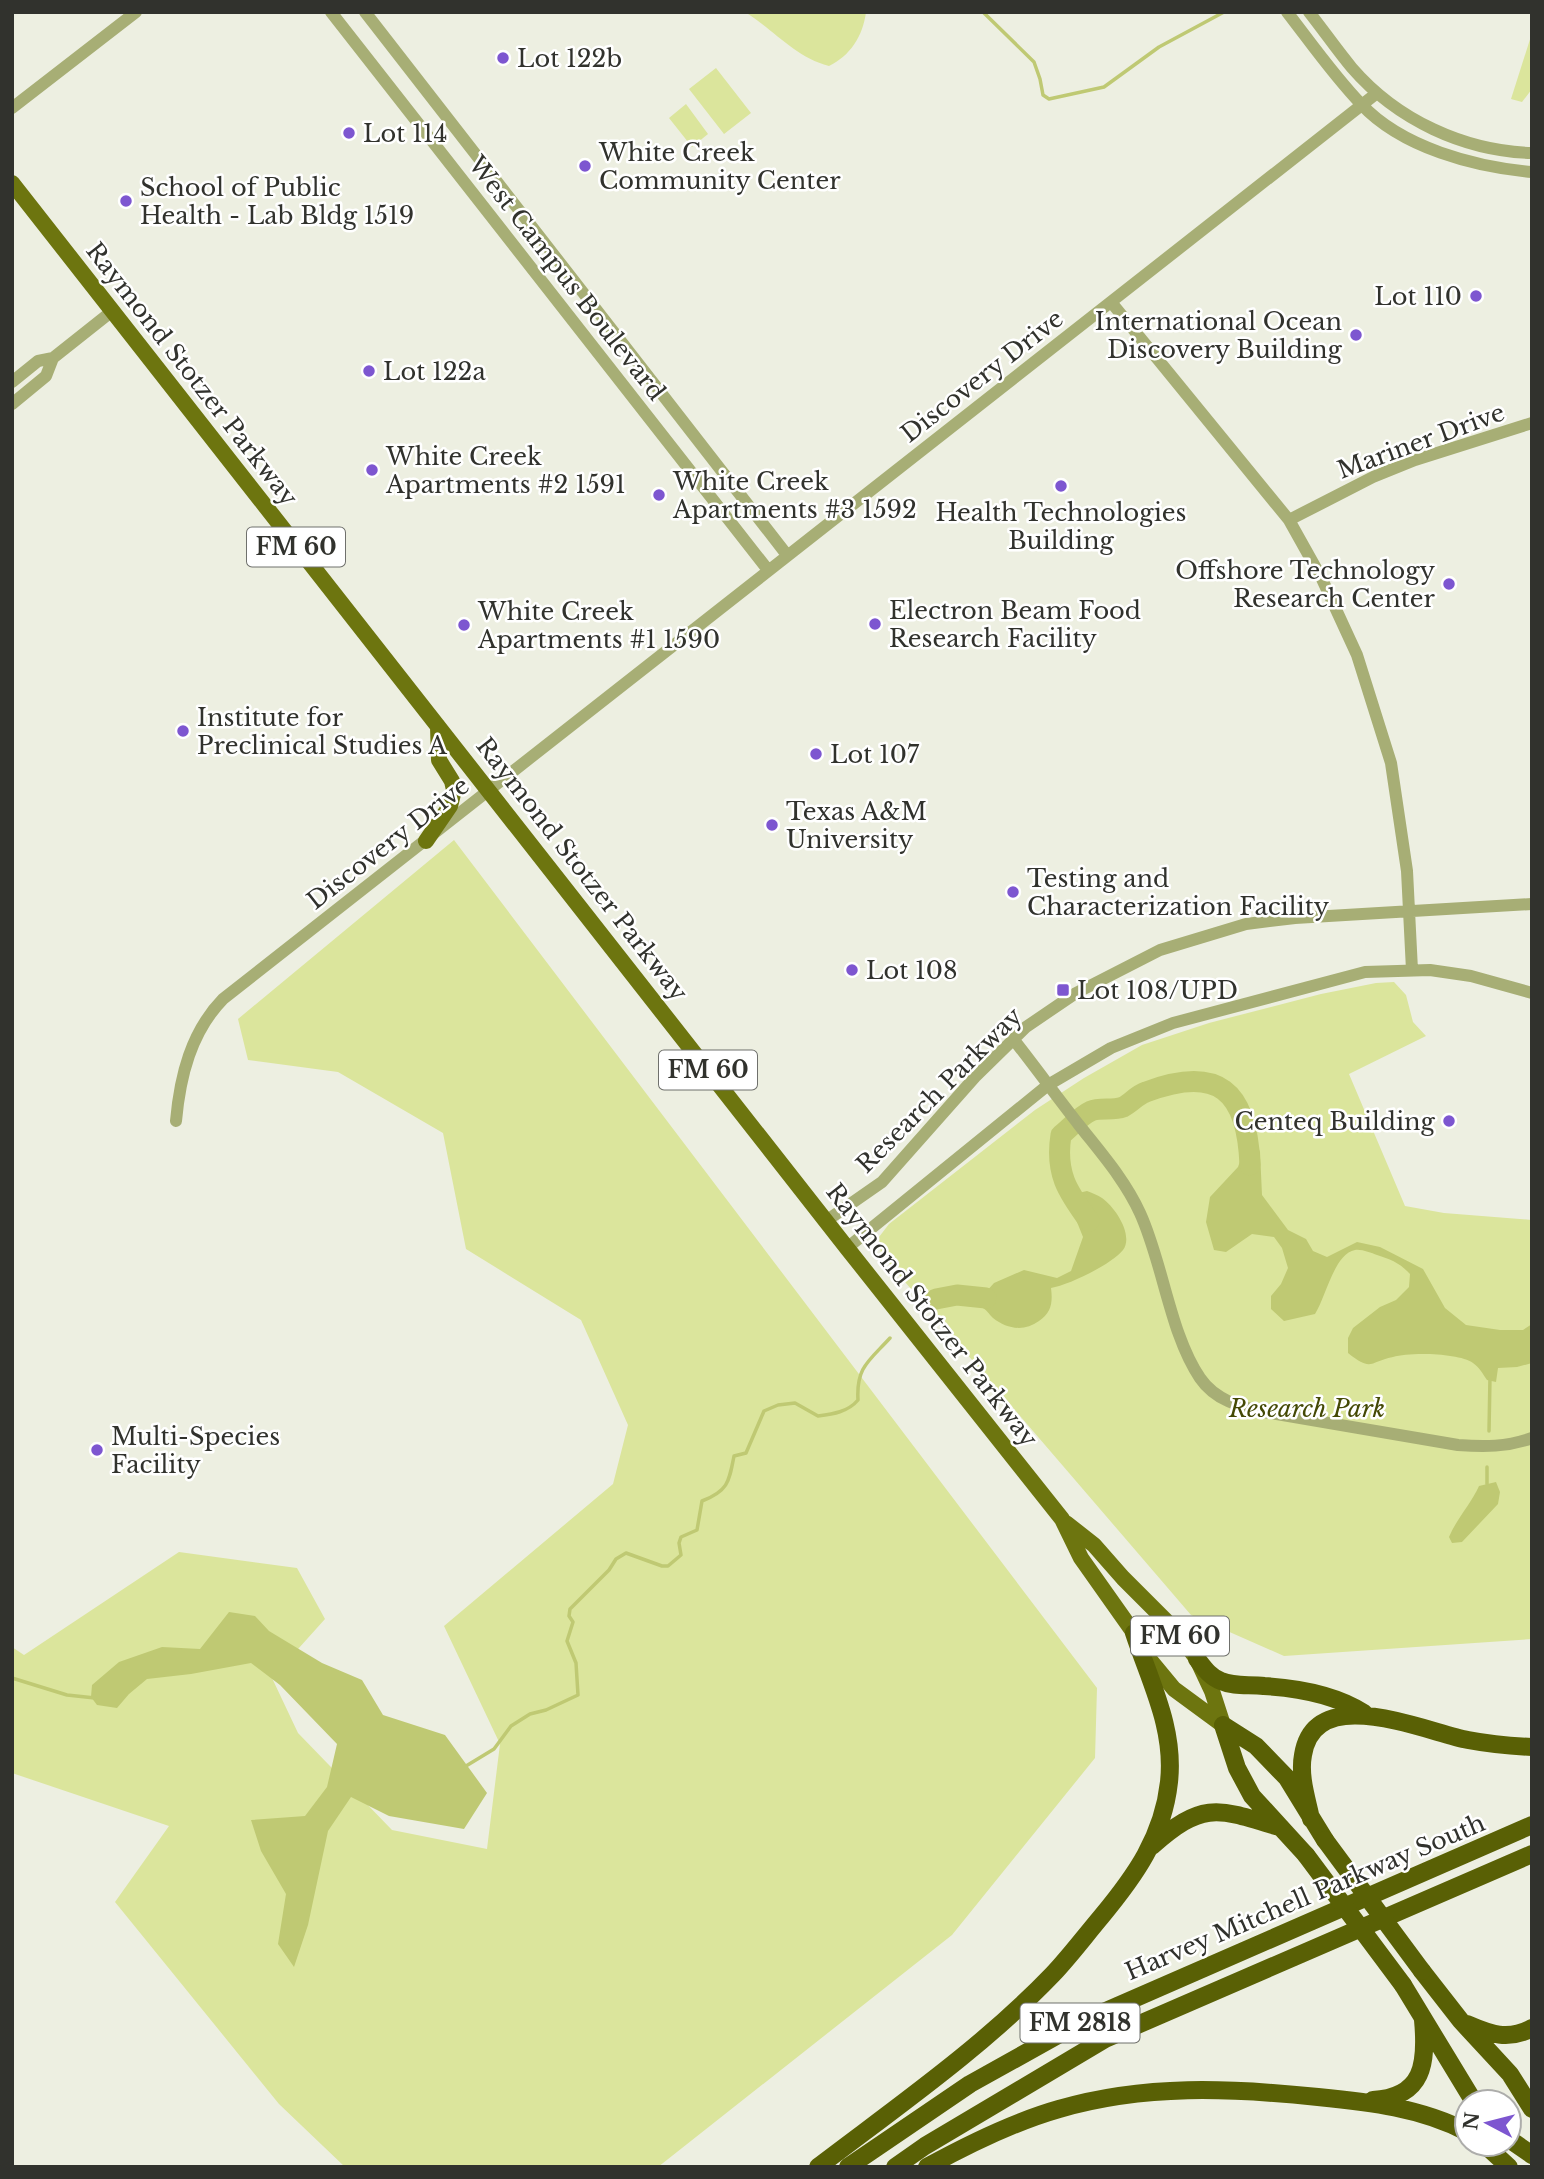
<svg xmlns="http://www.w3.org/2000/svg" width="1544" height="2179" font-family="'Libre Baskerville',serif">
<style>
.green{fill:#dbe59c}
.water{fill:#bfc973}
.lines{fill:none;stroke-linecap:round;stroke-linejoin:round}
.stream{stroke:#bfc973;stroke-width:3.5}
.river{stroke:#bfc973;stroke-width:21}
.minor{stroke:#a7ae75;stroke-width:12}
.major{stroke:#6d750f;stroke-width:16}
.highway{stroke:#596005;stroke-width:18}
.highway-bridge{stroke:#596005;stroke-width:18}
.poi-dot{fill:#7d56d0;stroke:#fff;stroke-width:2.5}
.labels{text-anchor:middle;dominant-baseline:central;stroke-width:5;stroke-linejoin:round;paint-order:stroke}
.shield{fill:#fff;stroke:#6f706c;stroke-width:2}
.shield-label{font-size:23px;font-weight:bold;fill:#31322d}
.poi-label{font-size:24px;fill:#31322d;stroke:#fff;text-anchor:start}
.street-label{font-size:24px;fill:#31322d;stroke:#fff}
.park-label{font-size:24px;font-style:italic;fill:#444905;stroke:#fff}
</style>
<rect width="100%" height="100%" fill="#edefe1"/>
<path class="green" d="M745 12H866C863 36 850 56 829 66 795 57 774 30 745 12Z
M1532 33V89L1522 102 1511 99Z
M716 68 751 113 724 134 689 89Z
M686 104 708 134 692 147 669 118Z
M454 840 1097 1688 1095 1758 952 1935 658 2167H345L279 2104 115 1902 169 1826 12 1773V1647L24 1655 179 1552 297 1568 325 1619 272 1678 298 1733 392 1830 487 1849 500 1744 444 1626 613 1484 628 1425 581 1320 466 1249 443 1133 338 1072 248 1060 238 1019Z
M1394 982 1406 995 1413 1022 1426 1036 1349 1074 1405 1206 1444 1213 1532 1220V1639L1284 1656 1191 1615 881 1254 879 1237 889 1224 1035 1110 1084 1078 1142 1045 1209 1023 1321 994 1376 983Z"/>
<path class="water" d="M1249 1136 1255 1139 1260 1152 1262 1195 1288 1230 1306 1239 1313 1251 1327 1257 1357 1242 1380 1247 1423 1269 1445 1308 1466 1325 1500 1330H1523L1532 1324V1363L1517 1367 1498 1368 1496 1382 1487 1380C1483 1374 1479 1367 1473 1363 1459 1353 1410 1352 1393 1357 1369 1362 1372 1372 1348 1353V1338L1353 1328 1380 1307 1396 1300 1409 1287 1410 1274C1400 1263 1390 1259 1377 1255 1371 1253 1362 1249 1355 1250 1334 1254 1326 1297 1315 1314L1284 1321 1271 1309V1296L1281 1284 1288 1268 1282 1248 1274 1237 1252 1234 1226 1252 1214 1250 1206 1222 1210 1197 1238 1167Z
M1087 1191C1092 1193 1098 1195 1102 1198 1115 1207 1134 1235 1123 1250 1112 1264 1069 1285 1051 1288 1053 1303 1051 1313 1039 1321 1024 1332 1007 1329 993 1318 989 1314 986 1309 981 1307 974 1303 968 1302 960 1302L957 1295 963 1292 975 1294 985 1293 994 1283 1024 1270 1057 1278 1071 1271 1083 1237 1069 1202 1074 1194Z
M1496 1482 1500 1492 1498 1504 1462 1542 1452 1543 1449 1537C1457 1518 1471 1504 1479 1486Z
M229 1612 255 1616 269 1631 322 1663 362 1680 383 1715 445 1735 487 1793 464 1829 389 1816 351 1797 328 1831 308 1925 294 1967 278 1944 286 1894 261 1851 251 1820 305 1816 327 1787 337 1744 280 1685 251 1663 191 1674 147 1679 129 1694 117 1708 97 1705 91 1697 92 1685 119 1662 162 1647 200 1649Z"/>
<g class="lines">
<path class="stream" d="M983 12 1034 62 1040 79 1043 95 1049 99 1104 87 1159 47 1224 12
M1472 12H1481
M1489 1431 1490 1377
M1487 1467V1484
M12 1678 67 1695 95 1698
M466 1766 494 1749 511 1726 530 1714 546 1710 578 1695 576 1663 567 1641 573 1622 569 1616 570 1609 609 1570 616 1559 626 1553 662 1566H668L681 1555 679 1543 681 1537 697 1530 702 1501C728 1491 729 1482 734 1456L746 1453 764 1411 778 1405 795 1403 818 1416C833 1414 848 1412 858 1400 856 1367 869 1361 890 1338"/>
<path class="river" d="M1089 1221C1067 1191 1055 1173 1061 1135 1070 1128 1080 1116 1091 1111 1100 1107 1113 1111 1123 1107 1131 1103 1137 1095 1146 1092 1218 1065 1247 1090 1250 1165
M936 1299 957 1295 986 1298"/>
<path class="minor" d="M331 12 768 570
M365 12 787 555
M1287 12C1311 43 1334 76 1361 104 1402 148 1475 167 1532 172
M1309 12C1324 31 1337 50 1352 68 1397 120 1464 151 1532 153
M12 108 136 12
M1111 302 1289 520 1322 579 1357 655 1391 763 1407 871 1412 970
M12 382 38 361 53 358 111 312
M12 404 46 376 53 358
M1289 520 1373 477 1415 460 1532 423
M1014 1040C1036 1068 1057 1097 1079 1125 1101 1153 1125 1180 1140 1213 1163 1263 1170 1334 1200 1378 1215 1400 1240 1407 1264 1412L1458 1445C1485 1447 1506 1447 1532 1438
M176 1121C180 1076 191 1032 223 999L1377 93
M826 1221 882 1182 975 1077 1026 1027 1076 993 1160 950 1246 924 1295 918 1532 904
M847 1248 1048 1085 1111 1048 1173 1023 1365 972 1430 970 1471 976 1532 993"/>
<path class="major" d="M12 183 847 1248 1062 1519 1081 1558 1134 1633 1150 1660 1174 1689 1223 1725
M426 841 450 806 454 790 452 781 439 760 438 726
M1066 1523 1094 1545 1123 1578 1177 1632 1197 1659 1212 1691 1223 1725"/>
<path class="highway" d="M1197 1659C1204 1668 1210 1677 1221 1681 1234 1687 1250 1684 1264 1686 1297 1688 1336 1695 1364 1713
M1223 1725 1237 1768 1252 1796 1306 1855
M1223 1725 1256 1746 1287 1778 1325 1840
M1311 1819C1307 1799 1299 1776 1303 1755 1315 1682 1423 1731 1468 1740 1489 1744 1510 1746 1532 1747
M1152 1846C1203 1801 1217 1808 1279 1827
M1422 1971 1461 2021 1510 2074 1532 2109
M1403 1985 1474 2102
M1467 2024C1490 2034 1508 2041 1532 2028
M1373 2100C1424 2097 1427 2063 1423 2020
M1509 2139 1532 2155
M1484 2144 1509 2167
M818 2167C898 2106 983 2047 1053 1974 1070 1956 1085 1936 1101 1917 1135 1876 1163 1837 1169 1782 1175 1728 1150 1682 1134 1633
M848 2167 970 2084 1083 2021 1532 1825
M895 2167 925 2146 1105 2039 1532 1854
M927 2167C969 2144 1013 2122 1059 2109 1145 2084 1230 2088 1318 2097 1369 2102 1422 2108 1467 2132"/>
<path class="highway-bridge" d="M1325 1840 1422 1971
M1306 1855 1403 1985"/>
</g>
<g class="poi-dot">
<circle cx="503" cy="58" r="7"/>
<circle cx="349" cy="133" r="7"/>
<circle cx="585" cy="166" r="7"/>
<circle cx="126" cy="201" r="7"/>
<circle cx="1476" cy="296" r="7"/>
<circle cx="1356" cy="335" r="7"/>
<circle cx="369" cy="371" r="7"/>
<circle cx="372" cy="470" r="7"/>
<circle cx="1061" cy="486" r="7"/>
<circle cx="659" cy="495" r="7"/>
<circle cx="1449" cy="584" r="7"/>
<circle cx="875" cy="624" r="7"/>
<circle cx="464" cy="625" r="7"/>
<circle cx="183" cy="731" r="7"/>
<circle cx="816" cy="754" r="7"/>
<circle cx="772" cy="825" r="7"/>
<circle cx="1013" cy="892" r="7"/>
<circle cx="852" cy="970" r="7"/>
<rect x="1056" y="983" width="14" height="14" rx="3.5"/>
<circle cx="1449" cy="1121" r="7"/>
<circle cx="97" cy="1450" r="7"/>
</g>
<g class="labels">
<g class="shield">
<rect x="247" y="527.5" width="98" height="39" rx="5"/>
<rect x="659" y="1050.5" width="98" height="39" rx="5"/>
<rect x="1131" y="1616.5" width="98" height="39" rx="5"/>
<rect x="1020.5" y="2003.5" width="119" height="39" rx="5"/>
</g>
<g class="shield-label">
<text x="296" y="547">FM 60</text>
<text x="708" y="1070">FM 60</text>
<text x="1180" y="1636">FM 60</text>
<text x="1080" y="2023">FM 2818</text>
</g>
<g class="poi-label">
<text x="517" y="58">Lot 122b</text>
<text x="363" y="133">Lot 114</text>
<text x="599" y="152">White Creek<tspan x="599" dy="28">Community Center</tspan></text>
<text x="140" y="187">School of Public<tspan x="140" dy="28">Health - Lab Bldg 1519</tspan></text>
<text x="1462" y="296" text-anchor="end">Lot 110</text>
<text x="1342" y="321" text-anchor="end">International Ocean<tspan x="1342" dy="28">Discovery Building</tspan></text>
<text x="383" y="371">Lot 122a</text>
<text x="386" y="456">White Creek<tspan x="386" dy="28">Apartments #2 1591</tspan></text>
<text x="673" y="481">White Creek<tspan x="673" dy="28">Apartments #3 1592</tspan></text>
<text x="1061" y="512" text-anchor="middle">Health Technologies<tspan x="1061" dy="28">Building</tspan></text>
<text x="1435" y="570" text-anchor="end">Offshore Technology<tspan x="1435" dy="28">Research Center</tspan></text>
<text x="889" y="610">Electron Beam Food<tspan x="889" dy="28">Research Facility</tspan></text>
<text x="478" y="611">White Creek<tspan x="478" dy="28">Apartments #1 1590</tspan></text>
<text x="197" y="717">Institute for<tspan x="197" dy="28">Preclinical Studies A</tspan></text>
<text x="830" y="754">Lot 107</text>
<text x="786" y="811">Texas A&amp;M<tspan x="786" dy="28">University</tspan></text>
<text x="1027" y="878">Testing and<tspan x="1027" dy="28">Characterization Facility</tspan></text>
<text x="866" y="970">Lot 108</text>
<text x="1077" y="990">Lot 108/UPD</text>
<text x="1435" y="1121" text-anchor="end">Centeq Building</text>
<text x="111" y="1436">Multi-Species<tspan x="111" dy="28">Facility</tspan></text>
</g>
<g class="street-label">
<text transform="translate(567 278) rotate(52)">West Campus Boulevard</text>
<text transform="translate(192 374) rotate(52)">Raymond Stotzer Parkway</text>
<text transform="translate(982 376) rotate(-38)">Discovery Drive</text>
<text transform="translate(1421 441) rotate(-20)">Mariner Drive</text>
<text transform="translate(388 843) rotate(-38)">Discovery Drive</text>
<text transform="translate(582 869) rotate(52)">Raymond Stotzer Parkway</text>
<text transform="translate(939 1090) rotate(-45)">Research Parkway</text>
<text transform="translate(932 1315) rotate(52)">Raymond Stotzer Parkway</text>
<text transform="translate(1305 1897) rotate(-23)">Harvey Mitchell Parkway South</text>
</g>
<g class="park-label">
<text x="1307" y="1408">Research Park</text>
</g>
</g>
<rect width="1544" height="2179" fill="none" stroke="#31322d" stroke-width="28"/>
<g transform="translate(1488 2123) rotate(277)"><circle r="33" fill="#ffffff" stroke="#adadab" stroke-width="2"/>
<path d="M0-5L12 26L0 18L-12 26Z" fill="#7d56d0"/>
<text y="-10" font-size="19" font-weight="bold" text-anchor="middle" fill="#31322d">N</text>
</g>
</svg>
